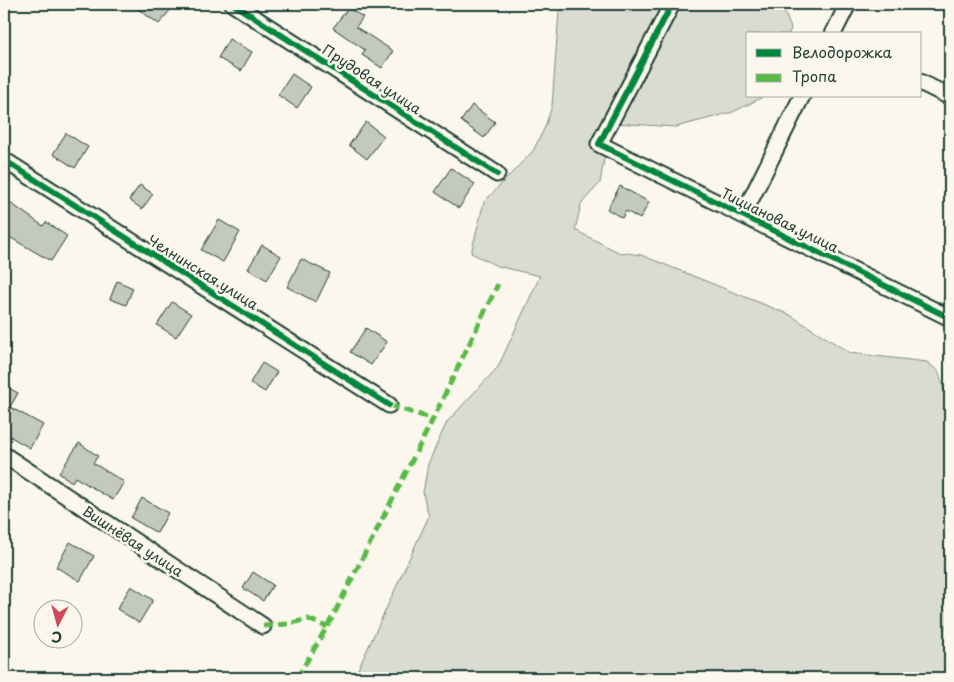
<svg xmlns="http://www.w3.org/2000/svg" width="954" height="682" font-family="'Playpen Sans',sans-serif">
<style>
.green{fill:#dbdcd1;stroke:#7d8c82}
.building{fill:#c4c9be;stroke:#1f3d34}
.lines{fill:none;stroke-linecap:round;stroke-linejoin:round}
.street-casing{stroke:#1f3d34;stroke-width:19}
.street{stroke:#fbf7ec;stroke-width:15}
.quiet{stroke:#58b947;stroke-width:5;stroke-dasharray:10 5;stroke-linecap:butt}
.cycleway-casing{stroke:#fbf7ec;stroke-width:9}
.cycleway{stroke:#00873e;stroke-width:6}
.labels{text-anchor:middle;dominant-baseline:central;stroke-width:5;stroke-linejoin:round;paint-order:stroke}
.street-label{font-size:14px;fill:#1f3d34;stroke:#fbf7ec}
</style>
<rect width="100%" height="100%" fill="#fbf7ec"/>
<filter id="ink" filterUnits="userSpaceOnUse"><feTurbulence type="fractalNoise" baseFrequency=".02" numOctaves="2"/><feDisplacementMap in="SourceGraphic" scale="10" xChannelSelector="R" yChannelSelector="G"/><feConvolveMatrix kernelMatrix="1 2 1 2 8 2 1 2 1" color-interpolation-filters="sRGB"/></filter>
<g filter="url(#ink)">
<path class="green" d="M564 4H781L791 28 789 34H748V96H762L761 98 733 112 676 127 616 123 608 136 600 183 581 204 575 230 622 254 627 253 641 255 790 315 850 353 927 362 939 372 947 402 950 407V678H354L429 516 427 510 423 493 428 464 447 422 498 367 540 276 497 266 471 253 484 202 533 151 545 127 552 106 559 11Z"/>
<path class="building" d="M131 4H175L159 24Z
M348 8 363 17 356 27 393 51 382 68 362 55 365 50 333 28Z
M229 39 252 52 241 71 218 58Z
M292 74 311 87 297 108 278 95Z
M472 105 495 122 484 138 461 121Z
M366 122 384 136 367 159 349 145Z
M66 133 88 147 75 168 53 154Z
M451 168 475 184 459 208 435 192Z
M140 185 153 194 142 209 129 200Z
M620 186 649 202 640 219 626 211 622 218 607 209Z
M9 202 43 226 46 222 67 236 51 261 4 234V210Z
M219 220 240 232 223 262 201 250Z
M262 245 281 256 267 280 248 269Z
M301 259 330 273 316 302 287 287Z
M117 281 133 288 126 305 110 299Z
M172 302 191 314 176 337 157 325Z
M366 328 387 342 371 365 350 352Z
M262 363 277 372 265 392 250 383Z
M7 387 18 393 10 407 43 425 30 448 4 433V394Z
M79 443 98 456 93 463 124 482 113 500 75 477 72 482 59 473Z
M142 498 168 513 157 533 131 518Z
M70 542 94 556 80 581 56 567Z
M253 572 273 585 263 601 243 588Z
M131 586 153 600 139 623 117 609Z"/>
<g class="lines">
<defs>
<path id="street" d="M233 4 497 174
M672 4 599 144 950 318
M833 34 848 4
M920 82 950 97
M4 160 389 405
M743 215 802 96
M4 455 263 626"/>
</defs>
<use href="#street" class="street-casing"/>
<use href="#street" class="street"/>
<path class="quiet" d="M389 405 433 419
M263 626 288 624 308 619 327 627
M297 678 331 620 433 419 498 284"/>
<defs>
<path id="cycleway" d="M233 4 497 174
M672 4 599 144 950 318
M4 160 389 405"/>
</defs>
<use href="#cycleway" class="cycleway-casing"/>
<use href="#cycleway" class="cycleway"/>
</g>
</g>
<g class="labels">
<g class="street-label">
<text transform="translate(372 79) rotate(33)">Прудовая улица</text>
<text transform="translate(780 220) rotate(26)">Тициановая улица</text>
<text transform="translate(203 272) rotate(32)">Челнинская улица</text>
<text transform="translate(133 541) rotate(33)">Вишнёвая улица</text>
</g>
</g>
<rect width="954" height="682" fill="none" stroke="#fbf7ec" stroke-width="20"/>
<rect x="10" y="10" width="934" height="662" fill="none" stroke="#1f3d34" stroke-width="2" filter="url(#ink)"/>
<rect x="746" y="32" width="175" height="65" fill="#fbf7ec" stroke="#a3ada2"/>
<rect x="756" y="49" width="25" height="8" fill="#00873e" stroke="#a3ada2"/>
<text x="792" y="58" font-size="15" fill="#1f3d34">Велодорожка</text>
<rect x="756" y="74" width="25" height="8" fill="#58b947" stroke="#a3ada2"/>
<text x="792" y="82" font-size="15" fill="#1f3d34">Тропа</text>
<g transform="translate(58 624) rotate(186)"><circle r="24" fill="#fbf7ec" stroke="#a3ada2"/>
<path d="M0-4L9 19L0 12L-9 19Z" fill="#d1495b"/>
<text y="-8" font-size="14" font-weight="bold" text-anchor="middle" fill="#1f3d34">С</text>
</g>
</svg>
